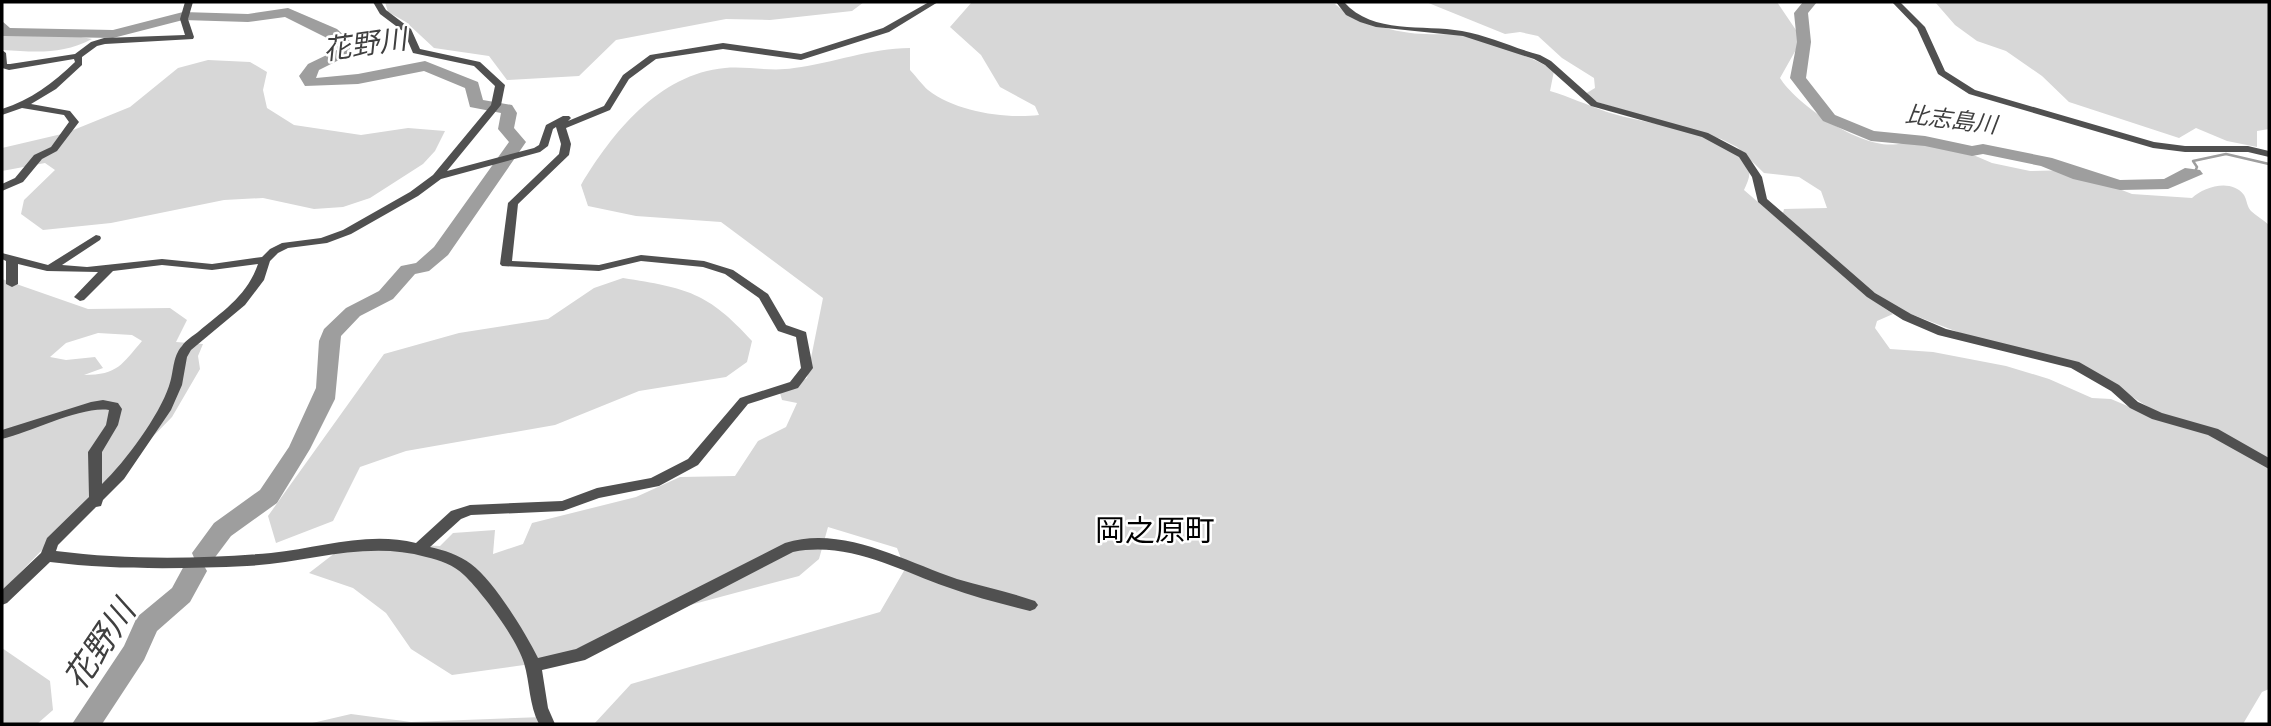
<svg xmlns="http://www.w3.org/2000/svg" width="2271" height="726" font-family="'Alegreya Sans','Noto Sans JP',sans-serif">
<style>
.green{fill:#d7d7d7;fill-rule:evenodd}
.lines{fill:none;stroke-linecap:round;stroke-linejoin:round}
.stream{stroke:#9e9e9e;stroke-width:2.5}
.river{fill:#9e9e9e;fill-rule:evenodd}
.minor{fill:#505050;fill-rule:evenodd}
.labels{text-anchor:middle;dominant-baseline:central;stroke-width:5;stroke-linejoin:round;paint-order:stroke}
.far-water-label{font-size:23px;font-style:italic;fill:#3f3f3f;stroke:#fff}
.water-label{font-size:28px;font-style:italic;fill:#3f3f3f;stroke:#fff}
.quarter-label{font-size:30px;fill:#000;stroke:#fff}
.near-water-label{font-size:33px;font-style:italic;fill:#3f3f3f;stroke:#fff}
</style>
<rect width="100%" height="100%" fill="#fff"/>
<path class="green" d="M385 2H864L852 11 770 20 726 19 616 40 579 76 507 80 489 56 434 48 406 22 388 12Z
M972 2 1335 4C1355 22 1398 34 1426 34 1439 35 1451 33 1464 36 1484 40 1539 59 1554 71L1550 91C1570 97 1587 105 1607 112 1646 125 1715 128 1744 161 1753 171 1749 179 1744 190L1868 297 1893 314 1877 321 1875 328 1890 349 1933 352 2006 366 2049 379 2092 398 2111 399 2137 410 2159 414 2084 366 1968 336 1903 311 1866 287 1783 213 1784 209 1827 208 1821 191 1799 177 1764 173 1737 147 1721 139 1597 102 1585 94 1595 88 1594 78 1562 58 1538 36 1520 32 1505 34 1426 2H1777L1802 39 1780 78C1798 107 1880 164 1912 138L1943 142 1992 163 2030 171 2071 170 2132 194 2192 198C2204 187 2231 178 2244 195 2247 200 2247 207 2251 211 2256 216 2264 220 2269 225V689L2262 692 2243 724H594L631 684 880 612 905 569 897 548 828 527 819 559 799 576 664 612 545 662 452 675 411 649 386 613 353 588 309 573 344 546 380 543 440 546 453 533 495 530 493 554 523 544 532 523 636 497 680 477 735 476 758 441 786 427 797 403 782 400 780 393 807 378 823 298 721 222 636 216 588 206 581 185C612 133 659 74 725 68 748 66 771 72 794 68 834 63 870 48 910 48V70C916 76 922 85 928 90 956 112 1006 119 1039 115L1035 106 1000 87 981 55 950 27Z
M1935 2H2269V129L2257 131V147L2227 141 2196 128 2179 138 2069 102 2042 76 2006 51 1977 41 1955 25Z
M2 34 81 37 92 39C61 55 36 52 2 50Z
M208 60 250 62 267 72 263 90 267 108 294 125 361 135 408 128 445 131 435 151 423 164 370 198 343 207 314 209 263 198 224 200 111 223 43 230 21 214 24 200 55 170 45 163 2 171V148L66 133 130 107 178 68Z
M623 278C686 288 708 292 752 341L747 362 726 377 639 391 555 425 406 451 360 467 333 521 276 543 268 516 384 354 459 333 548 319 594 288Z
M2 279 88 309 170 308 187 320 176 342 203 344 198 356 200 369 172 417 2 591ZM98 333 132 335 142 341C122 364 118 375 84 375L103 368 95 357 66 360 50 357 66 343Z
M2 648 50 681 53 710 37 724H2Z
M351 714 411 722 543 717 547 724H308Z"/>
<g class="lines">
<path class="stream" d="M2194 174 2197 167 2193 161 2226 154 2269 164"/>
<path class="river" d="M1803 2H1817L1808 13 1811 42 1806 78 1835 115 1874 131 1925 136 1972 146 1983 144 2052 158 2120 180 2164 179 2185 168 2200 170 2203 174 2168 189 2120 190 2073 179 2041 166 1983 154 1972 156 1925 146 1871 141 1823 121 1790 78 1797 42 1794 13Z
M288 8 337 29 351 42 349 55 319 70 316 78 358 74 425 61 478 82 483 100 512 105 517 113 514 128 526 142 448 255 429 271 415 274 393 299 360 316 341 336 335 399 310 449 277 503 231 536 213 560 204 563 195 560 192 553 214 523 260 490 289 447 316 388 319 341 324 329 346 308 379 291 401 266 416 263 434 247 509 142 498 129 501 113 470 107 465 88 424 71 358 84 305 86 299 76 308 64 337 50V43L285 17 248 22 183 20 113 38 5 36H2V21L10 28 113 30 183 12 248 14Z
M194 561 203 564 207 571 190 602 157 631 144 660 102 724H72L124 646 137 617 172 588 185 564Z"/>
<path class="minor" d="M185 2H193L188 19 194 37 193 39 105 44 97 46 82 57V65L56 89 31 104 70 111 79 122 57 151 42 159 23 182 2 191V184L15 178 34 155 51 147 69 122 64 115 22 108 2 115V109C31 100 53 83 75 62L74 59 9 70 2 68V50L6 53 7 64H10L75 54 91 42 104 38 185 35 180 19Z
M373 2H381L386 10 411 29 420 49 480 62 505 85 501 105 447 171 534 148 539 145 546 125 563 116H569L571 118 568 121 604 106 623 75 650 55 723 43 801 54 883 28 929 2H938L889 32 801 60 723 49 656 59 629 79 610 110 566 128 571 144 569 155 518 204 512 261 599 265 641 255 704 261 733 270 768 294 786 325 806 332 813 368 798 388 748 404 698 465 659 486 599 498 563 511 471 515 461 519 430 547C444 550 459 555 471 564 494 581 525 632 538 658L576 649 785 543C843 525 903 561 957 579 983 587 1010 592 1035 601L1038 605 1035 609 1030 611C1002 604 974 597 947 587 898 570 848 541 793 552L585 660 542 670 548 708 555 724H539C529 705 530 683 524 663 517 639 482 592 464 575 454 565 440 560 426 557 366 540 307 563 247 566 181 569 115 570 50 562L7 603 2 605V590L41 553 47 538 89 497 88 452 106 425 109 410C81 406 32 432 2 439V430L91 402 103 400 118 403 122 409 118 425 102 452V484C125 462 159 416 169 386 174 373 172 357 182 346 186 340 193 336 198 332 223 311 247 296 258 264L212 270 162 265 113 271 84 300 80 301 74 297 98 272 47 271 18 264V284L12 287 6 284V261L2 259V253L48 265 96 235 100 236 101 238 100 240 62 265 87 267 162 259 212 264 262 257 270 249 282 243 321 238 343 230 410 192 433 175 491 105 495 86 474 66 413 53 404 32 380 14ZM556 127 561 144 559 154 508 203 500 264 502 266 599 271 641 261 703 267 725 274 759 298 778 331 796 337 801 368 790 382 740 398 688 459 651 478 597 488 562 501 470 505 451 511 416 543C367 531 320 548 271 553 201 559 126 560 56 551L58 545 96 507 101 506 103 500 124 479 171 410 182 385 187 357 191 350 245 305 264 280 270 261 278 253 288 248 327 243 351 234 418 196 441 179 540 152 548 146 553 129Z
M1336 2H1344C1373 35 1423 24 1462 31 1489 36 1514 48 1540 55L1551 61 1597 102 1708 133 1746 153 1762 177 1767 199 1875 293 1911 314 1946 329 2079 362 2119 385 2138 402 2162 413 2218 429 2269 458V469L2208 435 2152 419 2130 408 2111 391 2071 368 1938 335 1903 320 1867 297 1758 202 1752 177 1739 157 1702 137 1591 106 1545 65 1534 59 1463 36 1376 27 1360 22 1346 15Z
M1892 2H1900L1925 27 1945 71 1975 90 2154 142 2185 146H2248L2269 151V157L2248 152H2185L2153 148 1969 94 1938 74 1917 28Z"/>
</g>
<g class="labels">
<g class="far-water-label">
<text transform="translate(1951 121) rotate(7)">比志島川</text>
</g>
<g class="water-label">
<text transform="translate(365 46) rotate(-8)">花野川</text>
</g>
<g class="quarter-label">
<text x="1155" y="532">岡之原町</text>
</g>
<g class="near-water-label">
<text transform="translate(101 646) rotate(-56)">花野川</text>
</g>
</g>
<rect width="2271" height="726" fill="none" stroke="#000000" stroke-width="7"/>
</svg>
